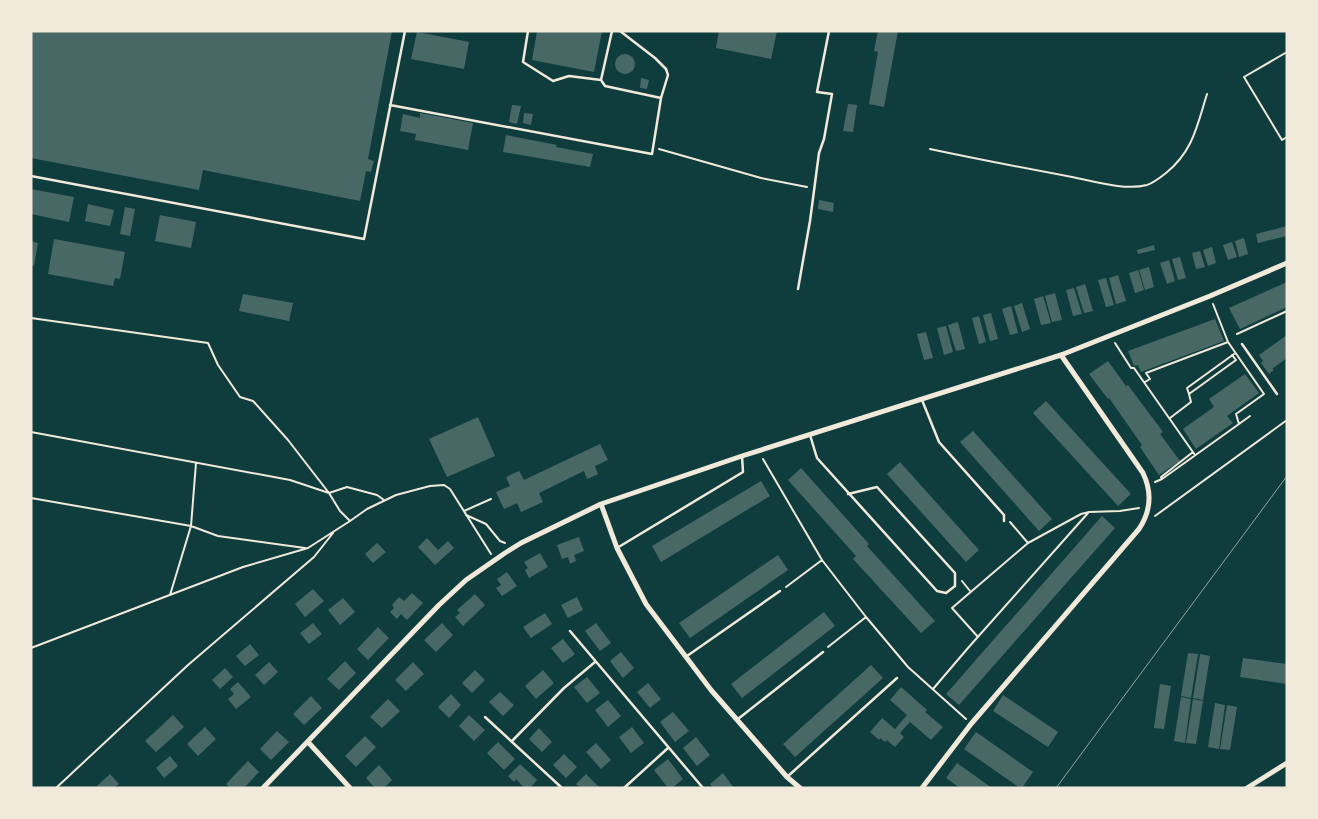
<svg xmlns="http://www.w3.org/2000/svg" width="1318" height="819" font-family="'Libre Baskerville',serif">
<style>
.building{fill:#486865}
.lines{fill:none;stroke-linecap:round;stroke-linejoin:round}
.path{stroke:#f1e9da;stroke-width:2}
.service{stroke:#f1e9da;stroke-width:2.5}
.minor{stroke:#f1e9da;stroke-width:5}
.tram{stroke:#97a49c;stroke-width:1}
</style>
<rect width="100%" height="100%" fill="#0f3d3e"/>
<path class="building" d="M31 31H392L368 159 374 161 371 172 366 171 360 201 203 170 199 190 31 158Z
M537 31H602L594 72 532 60Z
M719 31H777L771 59 716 48Z
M878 31H898L884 107 869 104 878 52 874 51Z
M417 32 469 42 464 69 411 59Z
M615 64a10 10 0 1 1 20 0a10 10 0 1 1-20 0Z
M641 78 649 80 647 89 640 88Z
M848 104 857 105 853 132 843 131Z
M512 105 521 106 517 124 509 122Z
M420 113 473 123 468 150 415 140 416 134 400 131 403 114 420 118Z
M524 113 533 114 531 125 523 123Z
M506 135 557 145 556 147 593 154 590 167 503 152Z
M31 189 74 197 69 222 31 214Z
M819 200 834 203 833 212 818 209Z
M88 204 114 210 110 226 85 221Z
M125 207 135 209 130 236 120 234Z
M160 215 196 222 191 248 155 241Z
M1287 226V236L1258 243 1256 234Z
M1244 238 1248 254 1239 257 1235 241Z
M54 239 125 252 120 279 115 278 113 286 48 274Z
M31 241 38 243 34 266 31 265Z
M1232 242 1237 257 1228 260 1223 245Z
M1154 245 1155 250 1138 254 1137 250Z
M1212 247 1216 263 1208 266 1203 250Z
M1200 251 1205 267 1196 269 1192 253Z
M1180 257 1186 278 1178 280 1172 259Z
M1169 260 1175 281 1167 284 1160 263Z
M1149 267 1154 287 1145 290 1139 270Z
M1138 270 1144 290 1135 293 1129 273Z
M1118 275 1126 301 1116 304 1109 278Z
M1106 278 1114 305 1106 307 1098 280Z
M1287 282V307L1240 329 1229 308Z
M1085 284 1093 311 1084 313 1076 287Z
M1074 288 1082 314 1073 316 1066 290Z
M1055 293 1062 320 1052 322 1045 296Z
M243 294 293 303 289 321 239 311Z
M1043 296 1051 323 1041 325 1034 299Z
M1022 303 1030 329 1022 332 1014 306Z
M1011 306 1018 333 1010 335 1002 309Z
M991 313 998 339 990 341 983 315Z
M979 316 986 342 979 344 972 318Z
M1215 319 1224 341 1141 372 1138 365 1134 366 1128 351Z
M958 322 965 349 956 351 948 325Z
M946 326 953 352 944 355 937 328Z
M926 332 933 358 924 360 917 334Z
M1287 335V358L1272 369 1274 370 1269 374 1261 363 1263 361 1259 355Z
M1108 361 1126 386 1128 385 1163 432 1160 434 1180 461 1159 475 1140 447 1142 445 1109 398 1108 399 1089 374Z
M1245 374 1259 393 1227 416 1233 423 1196 449 1183 429 1214 407 1209 399Z
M1046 401 1131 494 1118 506 1033 413Z
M478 417 495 456 447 477 429 439Z
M973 431 1052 519 1039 531 960 442Z
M600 444 608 460 595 466 598 474 587 479 584 471 539 493 543 502 521 512 517 503 504 509 496 492 510 486 506 477 519 471 524 480Z
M900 462 979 550 966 562 887 474Z
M801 468 869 544 867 546 935 621 921 633 853 559 856 556 788 480Z
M761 481 770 496 661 562 652 546Z
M1102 516 1115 528 959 705 946 694Z
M579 537 584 551 574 555 576 561 570 564 568 557 562 559 557 545Z
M427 538 438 550 448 541 454 548 435 565 418 547Z
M377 543 386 552 373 563 365 554Z
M540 553 548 567 529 578 525 570 528 568 524 562Z
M778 555 788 570 690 638 679 623Z
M507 572 517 586 502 596 496 588 501 585 497 579Z
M313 589 324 601 305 617 295 604Z
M412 593 423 603 407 620 401 614 397 619 390 612 394 608 392 605 399 597 404 601Z
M475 594 485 605 463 626 455 617 460 613 457 610Z
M577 597 583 610 568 618 561 605Z
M343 598 355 612 340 625 328 610Z
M824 612 835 626 742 698 731 684Z
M545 613 552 624 531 638 523 627Z
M313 623 322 634 309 644 300 633Z
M442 623 453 635 436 652 424 640Z
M596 623 611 643 600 651 585 631Z
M378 627 389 638 368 660 357 649Z
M563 639 575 654 563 663 551 648Z
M250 644 259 655 245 666 236 656Z
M621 652 634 668 623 678 610 661Z
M1188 653 1198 654 1191 698 1181 696Z
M1200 654 1210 656 1203 700 1193 698Z
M1243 658 1287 664V684L1240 677Z
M345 661 356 673 339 690 327 679Z
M269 662 278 672 264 685 255 675Z
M413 662 424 674 406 691 395 680Z
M871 665 883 678 795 757 783 744Z
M225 668 233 677 220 689 212 680Z
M475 670 485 680 472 693 462 683Z
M543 670 554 683 536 699 525 686Z
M587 677 600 693 587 703 574 687Z
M238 682 251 697 236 709 228 699 234 694 230 689Z
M648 683 661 699 650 708 637 692Z
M1160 684 1171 686 1164 729 1154 728Z
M901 687 927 710 925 712 943 727 931 740 910 722 900 733 904 737 895 747 887 740 885 742 880 738 879 740 870 732 882 718 895 729 907 715 890 700Z
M500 692 514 705 503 716 489 702Z
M451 694 461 705 449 718 438 707Z
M1003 695 1058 732 1048 747 993 711Z
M311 696 322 708 304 725 293 714Z
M1181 697 1191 699 1185 743 1174 741Z
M388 699 400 711 382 728 370 717Z
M1193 699 1203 701 1196 744 1186 743Z
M608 700 621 716 608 727 595 710Z
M1215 703 1225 705 1219 749 1208 747Z
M1227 705 1237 707 1230 750 1220 749Z
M673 712 689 731 675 742 660 722Z
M173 715 184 727 156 752 145 741Z
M469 715 485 730 474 741 459 726Z
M205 727 216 739 198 756 187 744Z
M632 727 644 743 631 753 619 737Z
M539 728 552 742 542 752 529 739Z
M277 731 289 742 271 760 260 749Z
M976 732 1033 772 1022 788H1020L964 749Z
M365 736 376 747 356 767 345 756Z
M696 737 710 755 697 766 683 748Z
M498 742 515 759 504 770 487 753Z
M596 743 611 760 601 769 586 752Z
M564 754 577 767 566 778 553 765Z
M170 756 178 766 164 778 156 768Z
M668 759 683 779 672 788H668L654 770Z
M248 761 259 772 244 788H230L226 784Z
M957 763 992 788H960L946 778Z
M520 764 537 780 530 788H524L516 779 514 782 508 776Z
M379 765 392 780 384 788H375L366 778Z
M723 773 734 788H713L710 784Z
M110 774 119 784 114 788H98L97 786Z
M586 774 600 788H580L576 784Z"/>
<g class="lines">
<path class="path" d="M1287 52 1244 77 1282 140 1287 137
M659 149 761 178 807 187
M930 149C977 159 1024 168 1072 177 1093 181 1125 191 1147 185 1153 183 1161 177 1166 173 1193 151 1197 126 1207 94
M31 318 208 343 218 365 240 397 253 401 288 440 329 493 347 487 377 495 384 500
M1237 334 1287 311
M1115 343 1131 368H1134L1195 455
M1232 355 1236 360 1189 394 1187 388 1234 354
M1145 382 1150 379 1146 373 1228 342
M1170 418 1191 402 1189 394
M1239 424 1250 416
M31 432 290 480 329 493 340 511 350 521 367 509 396 495 430 486 444 485 450 489 491 554
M763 459 822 560
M1162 479 1161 477 1193 452
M1155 482 1162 479 1239 424 1236 414 1264 394 1228 342 1213 304
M31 498 191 526 218 536 305 548
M464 511 491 499
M466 515 486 524 500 541 505 543
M1155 516 1287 420
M1010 522 1028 543
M962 581 970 591
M786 587 822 560 866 617 908 667 966 719
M170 595 191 526 196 463
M978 637 952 608 1028 543 1081 514 1089 512 1120 511 1139 508
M828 647 866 617
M31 648 243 567 308 548 350 521
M933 689 968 648 1088 513
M56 788 188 665 314 557 333 533"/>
<path class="service" d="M528 31 523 62 553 81 569 76 601 80
M612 31 601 80 605 86 661 98
M390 105 652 154 661 98 668 75 666 69 655 58 620 31
M31 176 364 239 405 31
M798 289 810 221 819 153 824 139 832 94 817 92 829 31
M1242 344 1277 394
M922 400 939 442 1004 515V521
M810 435 817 458 937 591 946 593 955 586V573L877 487 848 494
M617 548 743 472 742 456
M570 631 703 788
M687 656 780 591
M485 717 562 788
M738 719 823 652
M512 741 564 688 595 662
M787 777 897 678
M624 788 668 748"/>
<path class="minor" d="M601 504 617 548 646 604 711 690 787 777 800 788
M308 742 350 788
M263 788 439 605 466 580 505 553 521 543 601 504 742 456 1061 355 1210 296 1287 263
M922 788 971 724 1139 529C1151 511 1152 492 1143 473L1061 355
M1247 788 1287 763"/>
<path class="tram" d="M1056 788 1287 476"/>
</g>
<rect width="1318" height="819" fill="none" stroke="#f1e9da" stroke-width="65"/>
</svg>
